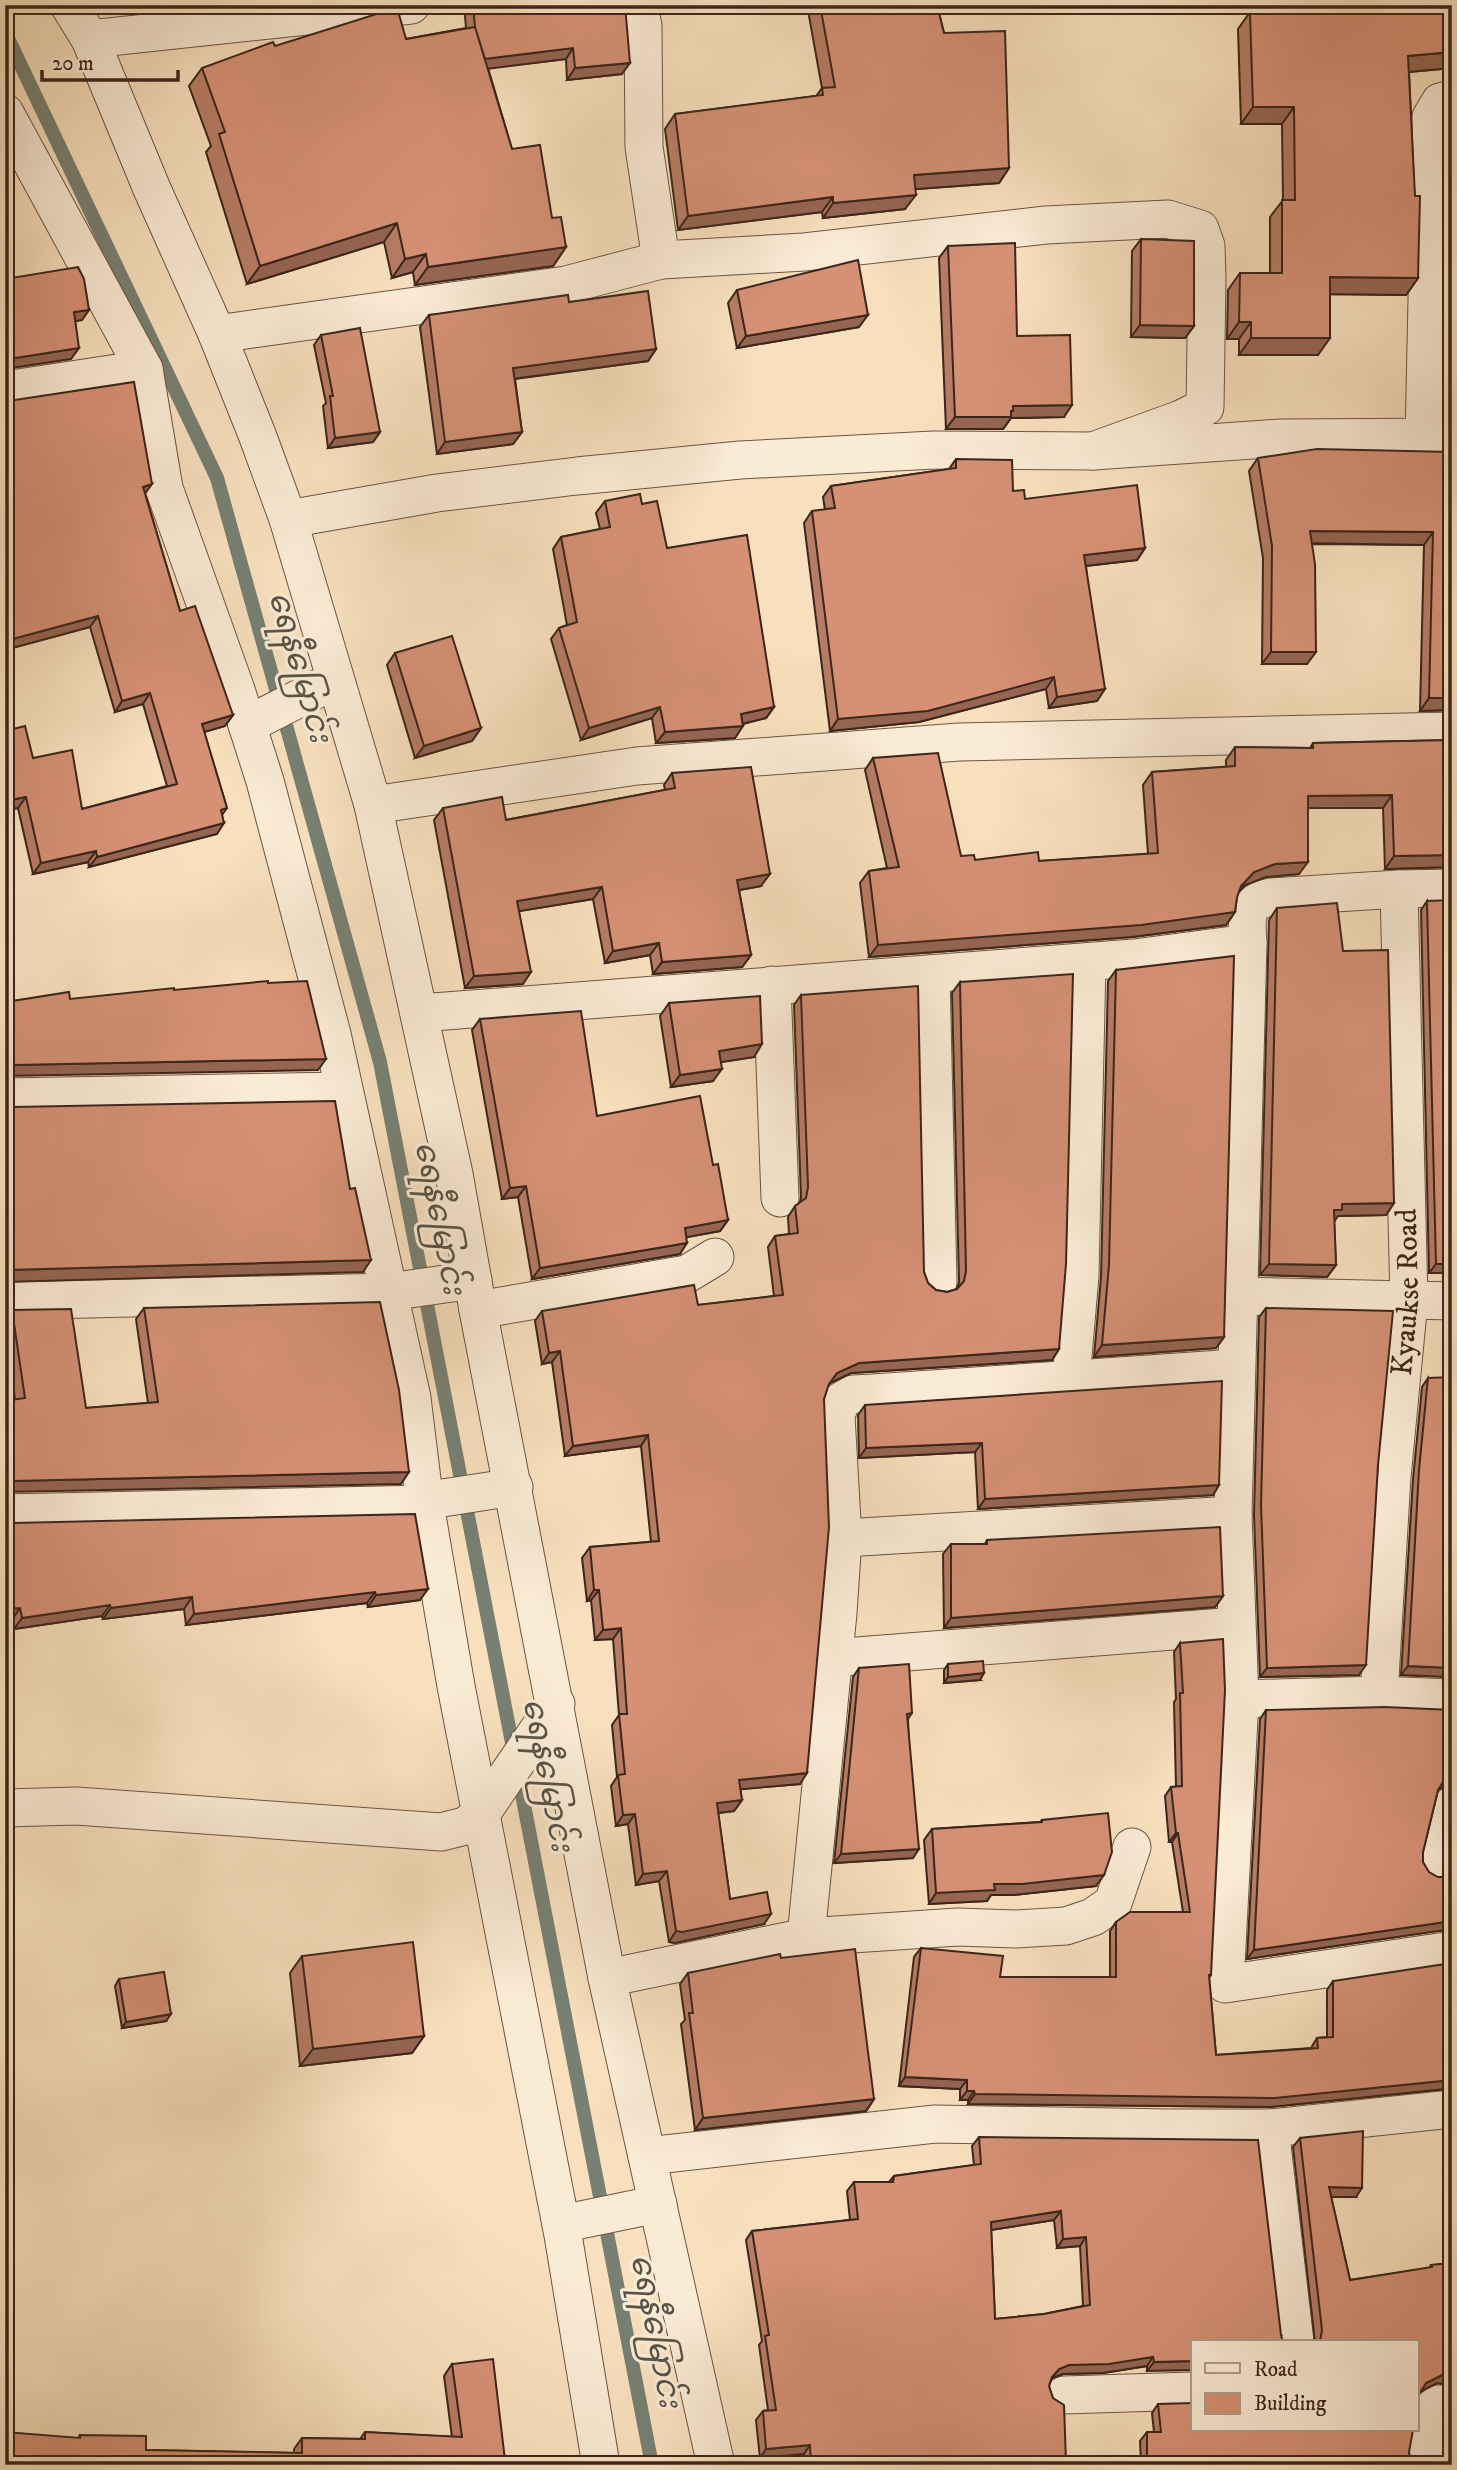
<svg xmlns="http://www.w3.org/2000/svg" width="1457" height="2470" font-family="'IM FELL DW Pica','Noto Sans Myanmar',serif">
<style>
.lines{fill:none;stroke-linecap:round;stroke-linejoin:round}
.stream{stroke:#778073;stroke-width:14}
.minor-casing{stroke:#6b5443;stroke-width:39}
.minor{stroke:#faebd5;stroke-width:37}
.wall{fill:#b77c65;stroke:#3c251a;stroke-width:2;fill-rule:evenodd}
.shaded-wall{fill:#956552;stroke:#3c251a;stroke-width:2}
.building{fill:#d59075;stroke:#3c251a;stroke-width:2;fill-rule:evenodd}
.labels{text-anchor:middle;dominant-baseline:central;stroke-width:6;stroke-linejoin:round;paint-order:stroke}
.street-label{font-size:30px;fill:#3c251a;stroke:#faebd5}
.water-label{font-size:32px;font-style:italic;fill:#595346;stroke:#faebd5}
</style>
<rect width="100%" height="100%" fill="#f8e0be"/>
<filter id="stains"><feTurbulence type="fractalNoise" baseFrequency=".00286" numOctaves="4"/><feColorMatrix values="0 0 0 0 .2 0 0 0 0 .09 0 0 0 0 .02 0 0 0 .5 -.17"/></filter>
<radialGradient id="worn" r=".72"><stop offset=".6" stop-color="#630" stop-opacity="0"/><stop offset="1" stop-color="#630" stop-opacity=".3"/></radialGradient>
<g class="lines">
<path class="stream" d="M5 32 217 478 380 1062 652 2465"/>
<defs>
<g id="minor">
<path d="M69 5 90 39 152 189 217 334 258 437 288 519 373 805 454 1174 478 1310 607 1978 716 2465"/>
<path d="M639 5 643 26 644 147 661 260"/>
<path d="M90 39 411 5"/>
<path d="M5 113 144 369 164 488 236 690 265 781 332 1034 412 1398 425 1504 456 1686 563 2235 601 2465"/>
<path d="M217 334 566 285 661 260 804 252 1046 225 1168 219 1200 229 1206 246 1207 278 1205 407 1181 419 1093 451"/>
<path d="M5 390 144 369"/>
<path d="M1424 438 1431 117 1440 102 1452 99"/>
<path d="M288 519 437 493 577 476 740 460 934 450 1093 451 1281 438 1452 437"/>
<path d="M247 725 335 680"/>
<path d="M373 805 637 766 959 742 1452 731"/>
<path d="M1452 888 1399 889 1271 897C1243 902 1247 919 1248 943L1233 1515 1240 1699 1379 1695 1452 1698"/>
<path d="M931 974 938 1282"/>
<path d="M772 985 780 1198"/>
<path d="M420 1013 1134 958 1248 943"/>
<path d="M5 1097 343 1091"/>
<path d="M1239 1296 1452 1301"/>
<path d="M5 1301 389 1292 473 1280"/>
<path d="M478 1310 687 1274 715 1257"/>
<path d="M1071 1379 1080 1276 1087 962"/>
<path d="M5 1513 425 1504 436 1499 514 1487"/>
<path d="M843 1538 1233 1515"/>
<path d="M832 1658 1236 1626"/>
<path id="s1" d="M1379 1695 1392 1477 1409 1301 1399 889"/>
<path d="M1240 1699 1225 1984 1452 1950"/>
<path d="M5 1808 76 1806 441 1832 465 1826 481 1814 556 1704"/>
<path d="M1437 1866 1452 1805"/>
<path d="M806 1937 958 1927 1015 1929 1066 1926 1093 1917 1113 1903 1132 1847"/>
<path d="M607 1978 806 1937 838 1613 843 1538 836 1416 841 1401 853 1394 873 1393 1236 1368"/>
<path d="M1270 2128 1295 2342"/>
<path d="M647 2156 935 2124 1171 2128H1270L1452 2109"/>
<path d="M561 2224 658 2204"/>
<path d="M1064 2395 1193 2391"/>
<path d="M1423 2465 1433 2408 1438 2404H1452"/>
</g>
</defs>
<use href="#minor" class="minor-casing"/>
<use href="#minor" class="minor"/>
</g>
<path class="wall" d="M464 5H625L622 74 567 80 566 59 488 68 512 149 552 218 566 247 553 266 415 285 413 272 392 278 384 242 247 284 206 152 211 146 189 86 202 68 275 46 406 39 466 28Z
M807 5H937L944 33 1009 168 999 183 915 189 905 209 823 218 822 212 678 230 665 129 675 114 816 96 822 88Z
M1374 5H1452V68L1409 72 1418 278 1406 295 1330 294 1318 355H1239V339H1227L1228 290 1240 273H1270V217L1283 200 1282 124H1241L1238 29 1250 12 1372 7Z
M1141 239 1194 326 1185 338 1131 337 1132 251Z
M1452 241V291H1448L1449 245Z
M948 246 1017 336 1064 417 1011 418 1003 429H946L939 258Z
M737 290 859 327 737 348 728 303Z
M569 302 656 349 648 361 515 379 522 432 513 444 437 454 420 327 429 315Z
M321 335 380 432 373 442 328 448 323 406 326 403 314 345Z
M5 399 145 494 180 611 233 715 225 726 204 732 227 808 222 815 217 834 89 867 88 862 33 874 18 808 5 810V731L33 758 82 809 167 786 143 704 115 712 90 627 5 650Z
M1452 452V710L1420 711 1424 545 1312 544 1307 664H1262L1263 558 1249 471 1258 458Z
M956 459 1025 499 1145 548 1137 560 1086 566 1097 701 1049 708 1046 689 919 722 830 731 804 523 812 511 825 510 823 497 831 486 949 469Z
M605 501 642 504 667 548 774 707 766 718 743 724 735 738 656 743 652 718 581 740 551 639 559 628 567 625 553 549 561 537 600 529 596 513Z
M395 653 481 728 472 741 415 758 387 665Z
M1452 740V867L1385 869 1383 808H1308L1299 874 1266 877 1245 885 1239 892 1237 897 1235 912 1226 925 1132 937 869 957 860 883 869 871 887 868 865 770 873 758 961 856 975 860 1039 861 1148 854 1143 785 1152 772 1226 767V760L1235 747 1310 748 1313 743Z
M672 773 761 886 739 890 751 955 742 967 653 974 650 955 605 963 593 899 519 911 523 984 465 988 434 820 443 808 506 820 665 790 664 785Z
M1427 901 1452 1273H1429L1421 910Z
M1277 908 1343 951 1394 1203 1386 1215 1338 1216 1334 1221 1336 1265 1327 1277 1260 1275 1269 920Z
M1116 970 1224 1337 1216 1348 1094 1357 1101 1277 1108 981Z
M960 982 1059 1349 1052 1360 851 1373 830 1383 828 1386 824 1399 800 1784 740 1789 742 1800 734 1811 718 1813 730 1899 764 1924 675 1943 669 1942 659 1881 636 1885 628 1824 616 1826 611 1786 617 1777 612 1725 619 1715 613 1639 595 1640 591 1600 587 1601 582 1558 590 1547 651 1542 641 1446 565 1456 552 1362 542 1364 535 1321 542 1311 698 1305 774 1296 768 1247 775 1236 789 1234 788 1217 795 1206 800 1203 801 1197 794 1005 801 995 924 1272 928 1283 936 1290 947 1292 957 1289 959 1282 952 993Z
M669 1003 754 1057 720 1062 713 1081 671 1087 660 1016Z
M480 1019 597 1116 713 1165 728 1220 720 1231 686 1237 680 1254 532 1279 518 1197 502 1199 472 1030Z
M144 1308 401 1484 15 1399 5 1331V1320L12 1310 86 1408 148 1403 136 1319Z
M1266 1308 1378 1465 1359 1675 1260 1677 1254 1515 1259 1317Z
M1428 1378 1452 1677 1401 1675 1413 1479 1422 1387Z
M865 1405 1219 1485 1213 1495 978 1509 975 1452 859 1458 858 1415Z
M13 1523 420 1600 368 1607 367 1603 186 1625 184 1609 103 1619 102 1616 14 1629 12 1620Z
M987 1540 1223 1596 1215 1607 944 1628 943 1554 951 1544H985Z
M1180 1643 1211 1975 1209 1978 1216 2055 1311 2048 1317 2038 1327 2037V1990L1333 1981 1449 2084 1445 2089 1269 2107 968 2104V2100H960V2089L899 2086 914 1957 921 1948 1000 1977H1110V1931L1116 1922 1183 1912 1172 1842H1169L1165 1796 1171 1787H1176L1174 1702 1176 1699 1174 1652Z
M948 1664 980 1680 944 1683V1670Z
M859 1668 912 1713 908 1719 913 1858 834 1863 853 1677Z
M1266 1710H1452V1785H1446L1438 1790 1423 1852V1862L1450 1929 1247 1959 1260 1719Z
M1042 1820 1096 1886 1014 1895H991L987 1901 929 1904 924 1840 932 1829 1040 1822Z
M302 1956 424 2036 412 2053 300 2066 290 1973Z
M781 1958 874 2099 866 2111 695 2130 681 2024 685 2020 680 1984 688 1973Z
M119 1979 166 2021 122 2028 115 1986Z
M979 2137 1281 2335 1147 2371V2366L1103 2373 1063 2374 1052 2378 1049 2386 1066 2462H1141L1140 2441 1147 2432H1154L1152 2413 1158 2404 1409 2452 1411 2465H804V2454L760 2458 756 2420 763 2411 768 2410 759 2345 762 2341 746 2240 752 2231 850 2220 847 2191 854 2182H889L894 2176 974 2165 972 2146ZM1054 2220 1057 2248 1080 2246 1083 2306 1044 2314 995 2319 991 2230Z
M1300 2138 1356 2197H1331L1350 2280 1430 2268 1431 2265 1452 2263V2385L1437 2383 1421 2391 1419 2394 1417 2342H1315L1293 2147Z
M452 2364 505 2460 5 2465 78 2438 80 2435 146 2450 294 2453V2449L302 2438 360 2439 365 2432 452 2437 444 2376Z
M1452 2424V2465H1443Z"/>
<path class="shaded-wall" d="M573 48 566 59 470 71 478 59Z
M1452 52V68L1396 73 1408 56Z
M630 63 622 74 567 80 575 68Z
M1253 107H1294L1282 124H1241Z
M1009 168 999 183 903 190 914 175Z
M916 195 905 209 823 218 833 203Z
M833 197 822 212 678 230 688 216Z
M397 223 384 242 247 284 260 266Z
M566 247 553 266 415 285 428 267Z
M426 254 413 272 392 278 405 259Z
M1330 277 1418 278 1406 295 1318 294Z
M89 310 82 320 66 323 74 312Z
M868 315 859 327 737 348 746 336Z
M1239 322H1251L1239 339H1227Z
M1140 325 1194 326 1185 338 1131 337Z
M1251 338H1330L1318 355H1239Z
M79 348 71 359 5 369V360L9 359Z
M656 349 648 361 505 380 513 368Z
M1072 405 1064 417 1011 418 1003 429H946L955 417 1013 406Z
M380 432 373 442 328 448 335 438Z
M522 432 513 444 437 454 445 442Z
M152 484 144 495 143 487Z
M1310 531 1433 532 1424 545 1302 543Z
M1145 548 1137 560 1076 567 1084 555Z
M98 616 90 627 5 650V641Z
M1271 652H1316L1307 664H1262Z
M1054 677 1046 689 919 722 830 731 838 719Z
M1105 689 1097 701 1049 708 1057 697Z
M150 693 143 704 115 712 122 701Z
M1429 698H1452V710L1420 711Z
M660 707 652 718 581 740 589 728Z
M774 707 766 718 733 726 741 714Z
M233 715 225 726 194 735 202 724Z
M743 726 735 738 656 743 665 732Z
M481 728 472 741 415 758 424 746Z
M1392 795 1383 808H1299L1308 796Z
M26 797 18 808 5 810V801Z
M224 823 217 834 89 867 97 857Z
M96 851 88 862 33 874 41 863Z
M1452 855V867L1385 869 1394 856Z
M1308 862 1299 874 1266 877 1245 885 1232 899 1241 886 1254 872 1275 864Z
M770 874 761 886 729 892 737 880Z
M602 887 593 899 508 913 517 901Z
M1235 912 1226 925 1132 937 869 957 878 945Z
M659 943 650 955 605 963 613 951Z
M751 955 742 967 653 974 662 962Z
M531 972 523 984 465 988 474 976Z
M762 1044 754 1057 710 1064 719 1051Z
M326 1059 318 1070 5 1076V1067L13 1065Z
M722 1069 713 1081 671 1087 680 1075Z
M526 1186 518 1197 502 1199 510 1188Z
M1394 1203 1386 1215 1338 1216 1334 1222V1210L1342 1204Z
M728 1220 720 1231 677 1239 685 1228Z
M687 1243 680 1254 532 1279 540 1268Z
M371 1260 363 1272 5 1282 6 1270Z
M1269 1264 1336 1265 1327 1277 1260 1275Z
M1436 1264H1452V1273H1429Z
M1224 1337 1216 1348 1094 1357 1102 1345Z
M1059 1349 1052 1360 851 1373 830 1383 821 1394 837 1373 859 1363Z
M560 1351 552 1362 542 1364 549 1353Z
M648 1435 641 1446 565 1456 573 1446Z
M982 1443 975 1452 859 1458 866 1448Z
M409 1472 401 1484 5 1492V1483L13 1481Z
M1219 1485 1213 1495 978 1509 985 1499Z
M428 1589 420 1600 368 1607 376 1595Z
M594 1590H599L591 1600 587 1601Z
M375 1592 367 1603 186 1625 194 1614Z
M1223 1596 1215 1607 944 1628 951 1618Z
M192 1597 184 1609 103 1619 111 1608Z
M110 1605 102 1616 14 1629 22 1618Z
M20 1608 12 1620H5V1609Z
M621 1628 613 1639 595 1640 603 1630Z
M1366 1665 1359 1675 1260 1677 1267 1668Z
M1408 1666 1452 1668V1677L1401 1675Z
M984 1673 980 1680 944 1683 948 1677Z
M807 1773 800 1784 732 1790 739 1780Z
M1452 1776V1785H1446L1436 1791 1443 1782Z
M742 1800 734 1811 710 1814 717 1803Z
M635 1814 628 1824 616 1826 623 1815Z
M1176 1833H1178L1172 1842H1169Z
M919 1849 913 1858 834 1863 841 1854Z
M667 1871 659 1881 636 1885 643 1874Z
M1104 1875 1096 1886 1014 1895H991L987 1901 929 1904 936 1893 994 1884Z
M771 1914 764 1924 675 1943 669 1942 676 1931Z
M1452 1921V1929L1247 1959 1254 1950Z
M171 2014 166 2021 122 2028 126 2022Z
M424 2036 412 2053 300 2066 313 2049Z
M1452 2074V2084H1449L1445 2089 1269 2107 968 2104 975 2094Z
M905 2077 967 2080 960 2089 899 2086Z
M967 2091H974L968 2100H960Z
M874 2099 866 2111 695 2130 703 2118Z
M1329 2187 1362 2188 1356 2197H1322Z
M1061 2211 1054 2220 985 2231 991 2222Z
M1086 2237 1080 2246 1057 2248 1063 2239Z
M1153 2357 1147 2366 1103 2373 1063 2374 1052 2378 1045 2386 1059 2369 1069 2365Z
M1193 2361V2370L1147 2371 1154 2362Z
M1444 2374 1452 2375V2385L1437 2383 1420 2392 1426 2383Z
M810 2445 804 2454 760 2458 766 2449Z"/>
<path class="building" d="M473 5H625L630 63 575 68 573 48 485 59 475 27Z
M820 5H937L944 33 1005 31 1009 168 914 175 916 195 833 203V197L688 216 675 114 823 95 822 88 835 87Z
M1375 5H1452V52L1408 56 1415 196H1420L1418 278 1330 277V338H1251V322H1239L1240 273H1282V200H1295L1294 107H1253L1250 12 1375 7Z
M398 11 406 39 475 27 512 149 540 145 552 218 561 217 566 247 428 267 426 254 405 259 397 223 260 266 219 134 225 132 202 68 273 42 275 46 383 12Z
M1141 239 1194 241V326L1140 325Z
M1015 243 1017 336 1070 335 1072 405 1013 406V411H1011V417H955L948 246Z
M858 260 868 315 746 336 737 290Z
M78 267 84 279 89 310 74 312 79 348 9 359 5 360V279Z
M648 291 656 349 513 368 522 432 445 442 429 315 568 295 569 302Z
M360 328 380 432 335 438 330 396H333L321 335Z
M134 382 152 484 143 487 180 611 195 606 233 715 202 724 227 808 221 810 224 823 97 857 96 851 41 863 26 797 5 801V731L25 726 33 758 72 750 82 809 177 784 150 693 122 701 98 616 5 641V399L15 400Z
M1317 449 1452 452V698H1429L1433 532 1310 531 1315 564 1316 652H1271L1272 546 1258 458Z
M956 459 1012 460 1013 491 1024 490 1025 499 1137 485 1145 548 1084 555 1105 689 1057 697 1054 677 928 711 838 719 812 511 835 508 831 486 956 468Z
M640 494 642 504 657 501 667 548 747 535 774 707 741 714 743 726 665 732 660 707 589 728 559 628 577 622 561 537 610 527 605 501Z
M452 636 481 728 424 746 395 653Z
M1452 740V855L1394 856 1392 795 1308 796V862L1275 864 1254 872 1241 886 1237 897 1235 912 1141 925 878 945 869 871 899 867 873 758 938 753 961 856 974 855 975 860 1038 852 1039 861 1158 853 1152 772 1235 766V747L1313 748V743Z
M751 767 770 874 737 880 751 955 662 962 659 943 613 951 602 887 517 901 531 972 474 976 443 808 502 797 506 820 675 788 672 773Z
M1452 900V1264H1436L1427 901Z
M1337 903 1343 951 1388 950 1394 1203 1342 1204V1210H1334L1336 1265 1269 1264 1277 908Z
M1234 956 1224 1337 1102 1345 1109 1265 1116 970Z
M1073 974 1066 1264 1059 1349 859 1363 837 1373 829 1384 824 1399 829 1527 807 1773 739 1780 742 1800 717 1803 730 1899 767 1892 771 1914 682 1932 676 1931 667 1871 643 1874 635 1814 623 1815 618 1775 625 1774 619 1714H627L621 1628 603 1630 599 1590H594L590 1547 659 1541 648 1435 573 1446 560 1351 549 1353 542 1311 694 1285 698 1305 783 1295 775 1236 798 1233 795 1206 806 1198 808 1187 801 995 918 986 924 1272 928 1283 936 1290 947 1292 957 1289 964 1281 966 1271 960 982Z
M268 981V983L307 981 326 1059 13 1065 5 1067V991L10 990 12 1001 69 992 70 999 174 988V990Z
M760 996 762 1044 719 1051 722 1069 680 1075 669 1003Z
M581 1011 597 1116 700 1096 713 1165 718 1164 728 1220 685 1228 687 1243 540 1268 526 1186 510 1188 480 1019Z
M335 1101 350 1189 355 1188 371 1260 6 1270 5 1104 13 1107Z
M380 1302 399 1390 409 1472 13 1481 5 1483V1401L25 1398 12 1310 71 1309 86 1408 158 1402 144 1308Z
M1266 1308 1393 1311 1378 1465 1366 1665 1267 1668 1261 1505Z
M1452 1377V1668L1408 1666 1419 1470 1428 1378Z
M1222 1381 1219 1485 985 1499 982 1443 866 1448 865 1405Z
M415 1514 428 1589 376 1595 375 1592 194 1614 192 1597 111 1608 110 1605 22 1618 20 1608 5 1609V1520L13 1523Z
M1220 1527 1223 1596 951 1618V1544H987V1540Z
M1223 1639 1225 1690 1211 1975H1209L1216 2055 1318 2048 1317 2038 1333 2037V1981L1452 1963V2080L1275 2098 975 2094 974 2091H967V2080L905 2077 921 1948 1003 1956 1000 1977H1116V1922L1130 1912H1190L1178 1833H1176L1171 1787 1182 1786 1180 1693H1183L1180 1643Z
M983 1661 984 1673 948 1677V1664Z
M909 1664 912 1713 907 1714 919 1849 841 1854 859 1668Z
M1385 1707 1452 1710V1776L1443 1782 1438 1790 1423 1852V1862L1429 1872 1438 1877H1449L1452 1875V1921L1254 1950 1266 1710Z
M1108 1813 1112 1852 1104 1875 1022 1884H994L995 1890 936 1893 932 1829 1042 1822V1820Z
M413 1942 424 2036 313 2049 302 1956Z
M855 1949 874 2099 703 2118 689 2013H693L688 1973 780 1954 781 1958Z
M164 1972 171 2014 126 2022 119 1979Z
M1363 2131 1362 2188 1329 2187 1350 2280 1432 2267 1431 2265 1452 2263V2375L1444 2374 1426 2383 1419 2394 1417 2407V2342H1320L1322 2330 1300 2138Z
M979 2137 1258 2140 1281 2335 1283 2342H1193V2361L1154 2362 1153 2357 1109 2364 1069 2365 1059 2369 1052 2377 1049 2386 1053 2398 1064 2405 1066 2462H1147V2432H1161L1158 2404 1193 2403V2430H1413L1409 2452 1411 2465H811L810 2445 766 2449 763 2411 776 2410 765 2336 769 2335 752 2231 858 2219 854 2182H893L894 2176 981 2164ZM1061 2211 1063 2239 1086 2237 1090 2305 1044 2314 995 2319 991 2222Z
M493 2359 505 2460 581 2457V2465H5V2432L80 2438V2435L146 2436V2450L302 2453V2438L365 2439V2432L462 2437 452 2364Z
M1452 2446V2464H1448Z"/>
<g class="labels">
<g class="street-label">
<text stroke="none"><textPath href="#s1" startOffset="404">Kyaukse Road</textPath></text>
</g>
<g class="water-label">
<text transform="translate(299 667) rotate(74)">ရေနီမြောင်း</text>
<text transform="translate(439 1218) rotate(79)">ရေနီမြောင်း</text>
<text transform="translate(547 1775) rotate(79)">ရေနီမြောင်း</text>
<text transform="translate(655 2331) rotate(79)">ရေနီမြောင်း</text>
</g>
</g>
<rect width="1457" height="2470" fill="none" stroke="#f8e0be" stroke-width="28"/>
<rect x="7" y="7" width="1443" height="2456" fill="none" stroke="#3c251a" stroke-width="3.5"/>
<rect x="14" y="14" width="1429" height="2442" fill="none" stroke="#3c251a" stroke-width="2"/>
<rect x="1191" y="2340" width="228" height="91" fill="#faebd5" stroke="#ae9c8a" stroke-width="2"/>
<rect x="1205" y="2363" width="35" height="10" fill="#faebd5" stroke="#ae9c8a" stroke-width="2"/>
<text x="1254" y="2376" font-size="21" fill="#3c251a">Road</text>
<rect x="1205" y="2393" width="35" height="21" fill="#d59075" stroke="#ae9c8a" stroke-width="2"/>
<text x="1254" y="2410" font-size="21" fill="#3c251a">Building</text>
<path d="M42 70v10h136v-10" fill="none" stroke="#3c251a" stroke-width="3.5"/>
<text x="52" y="70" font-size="21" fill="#3c251a" stroke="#faebd5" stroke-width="5" paint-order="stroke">20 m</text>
<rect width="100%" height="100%" filter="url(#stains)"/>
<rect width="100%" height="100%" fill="url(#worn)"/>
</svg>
